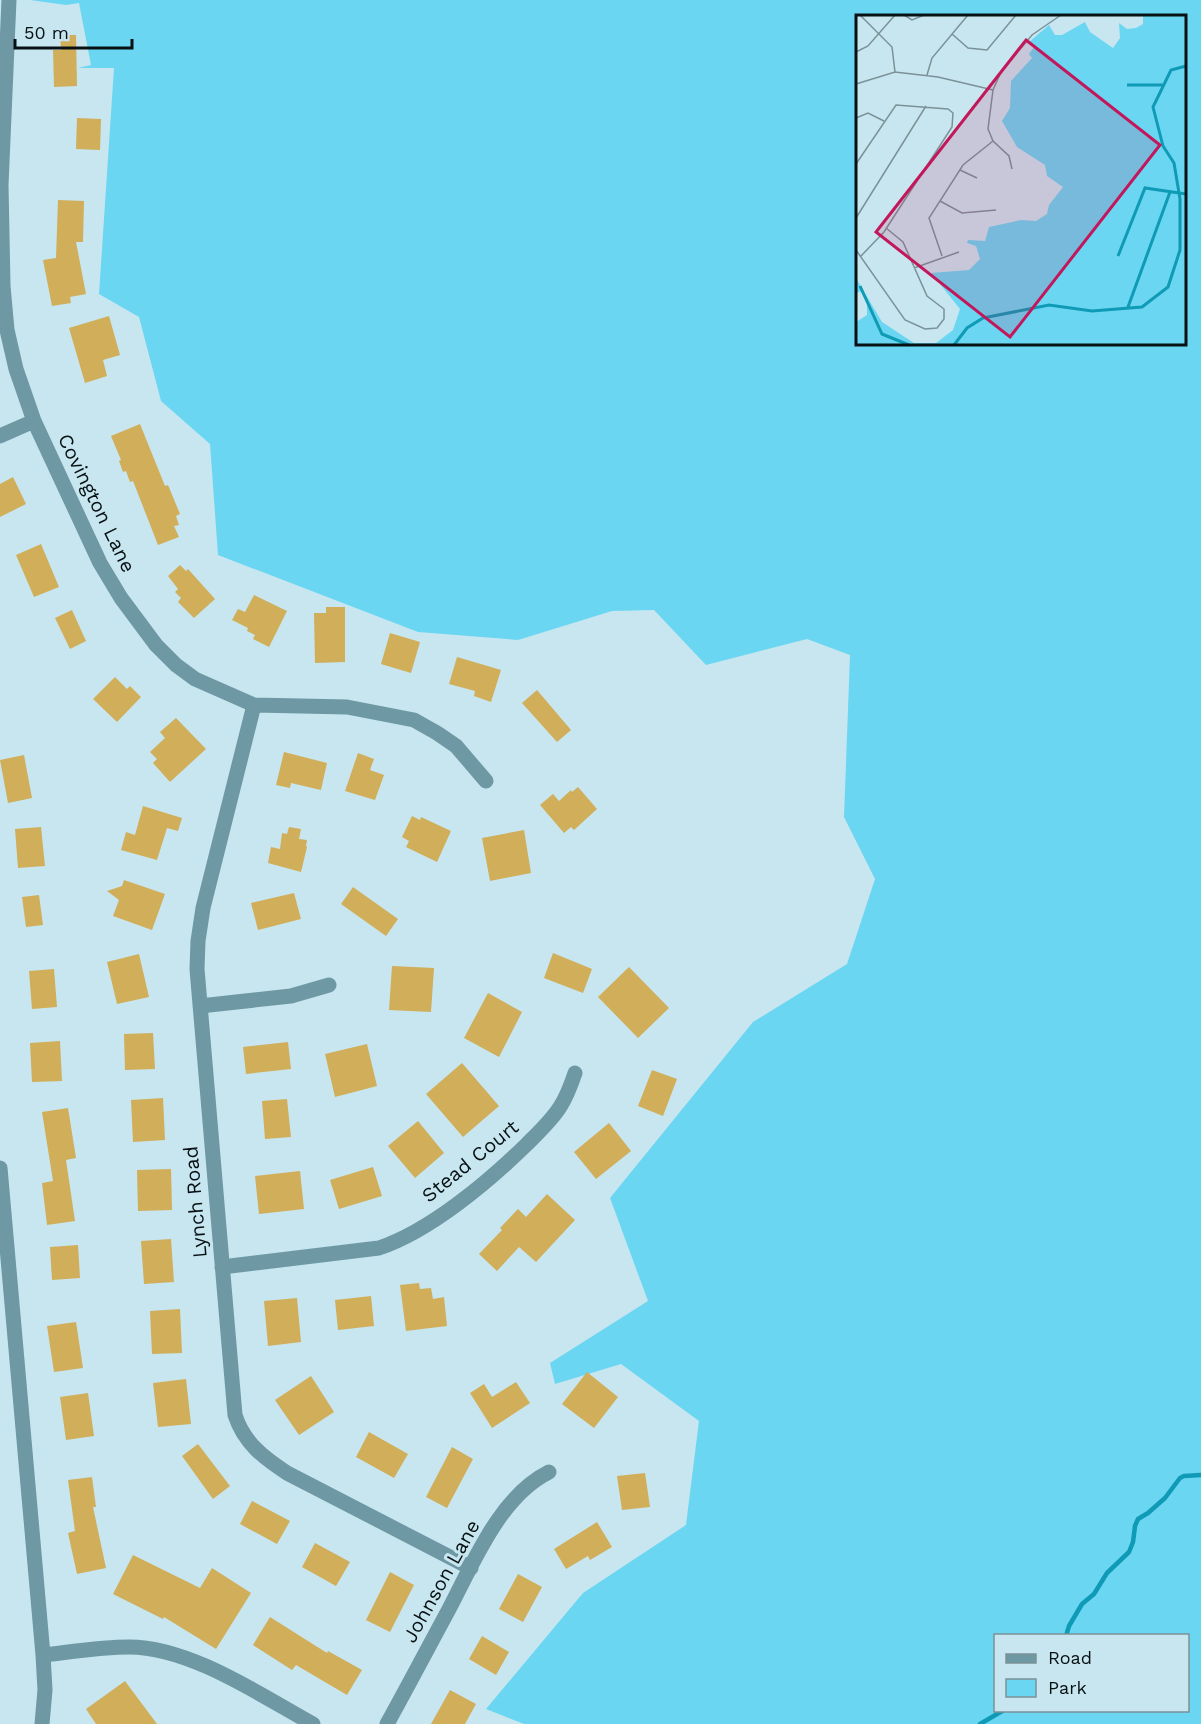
<svg xmlns="http://www.w3.org/2000/svg" width="1201" height="1724" font-family="'Work Sans',sans-serif">
<style>
.green{fill:#6bd6f2;fill-rule:evenodd}
.lines{fill:none;stroke-linecap:round;stroke-linejoin:round}
.stream{stroke:#0f9ab6;stroke-width:4.5}
.building{fill:#d0ae5a}
.minor{stroke:#6d98a4;stroke-width:15}
.labels{text-anchor:middle;dominant-baseline:central;stroke-width:6;stroke-linejoin:round;paint-order:stroke}
.street-label{font-size:20px;fill:#071114;stroke:#c8e6ef}
.inset-river{fill:none;stroke:#0f9ab6;stroke-width:3}
.inset-road{fill:none;stroke:#7b9197;stroke-width:1.5}
.view{fill:#c2185b;fill-opacity:0.15;stroke:#c2185b;stroke-width:3}
.inset-edge{fill:none;stroke:#071114;stroke-width:3}
</style>
<rect width="100%" height="100%" fill="#c8e6ef"/>
<path class="green" d="M30 0H1201V1724H524L486 1709 583 1593 686 1525 699 1421 621 1364 555 1384 550 1363 648 1301 610 1198 753 1022 847 964 875 879 844 817 850 655 807 639 706 665 654 610 612 611 518 640 418 632 218 555 210 444 161 401 139 317 99 294 114 68H78L91 65 79 3 66 5ZM858 16H1184V344H858ZM996 1636H1188V1710H996Z"/>
<g class="lines">
<path class="stream" d="M1066 1636 1069 1626 1082 1604 1094 1594 1107 1573 1129 1552 1133 1542 1135 1526 1138 1519 1148 1513 1165 1498 1180 1478 1184 1476 1201 1475
M980 1724 1004 1710"/>
</g>
<path class="building" d="M60 35H76L77 86 54 87 53 50H61Z
M77 118 101 119 100 150 76 149Z
M58 200 84 201 83 242H76L86 294 70 297 71 303 52 306 43 260 56 258Z
M109 316 120 355 103 360 107 376 85 383 69 328Z
M140 424 165 486 168 485 180 514 176 516 179 525 174 526 179 537 158 545 133 481 130 482 126 471 123 472 119 461 121 460 111 436Z
M13 477 26 504 0 517V484Z
M41 544 59 587 34 597 16 555Z
M180 565 186 571 188 569 215 599 194 618 178 602 181 598 175 592 178 589 168 576Z
M254 595 287 611 269 647 253 639 255 635 247 631 248 628 232 620 238 609 245 612Z
M326 607H345V662L315 663 314 613H326Z
M72 610 86 641 70 649 55 618Z
M390 633 420 642 411 673 381 664Z
M457 657 501 670 491 702 474 696 475 691 449 684Z
M115 677 127 689 130 686 141 697 117 722 93 699Z
M537 690 571 730 557 742 522 703Z
M176 718 206 749 170 782 153 763 157 759 150 752 165 738 160 732Z
M284 752 327 763 321 790 291 783 290 788 276 785Z
M358 753 374 759 370 770 384 775 375 800 345 791Z
M24 755 32 798 8 803 0 760Z
M578 787 597 809 574 830 571 827 564 833 540 805 553 794 559 801 571 790 572 792Z
M143 806 182 818 178 831 167 828 157 860 121 850 126 832 135 835Z
M412 816 420 820 421 817 451 831 437 862 406 847 409 841 402 837Z
M41 827 45 866 18 868 15 829Z
M289 827 301 829 299 839 307 840 306 846 307 847 301 872 268 863 271 847 280 849 282 833 287 834Z
M524 830 531 873 490 881 482 838Z
M124 880 165 894 152 930 113 916 119 900 107 891 122 886Z
M353 887 398 919 386 936 341 904Z
M294 893 301 919 258 930 251 903Z
M39 895 43 925 26 927 22 897Z
M553 953 592 969 583 993 544 978Z
M139 954 149 997 117 1004 107 962Z
M392 966 434 968 431 1012 389 1010Z
M629 967 669 1008 638 1038 598 997Z
M54 969 57 1007 32 1009 29 971Z
M488 993 522 1012 499 1057 464 1038Z
M153 1033 155 1069 125 1070 124 1034Z
M60 1041 62 1081 32 1082 30 1043Z
M288 1042 291 1069 246 1074 243 1047Z
M367 1044 377 1086 335 1097 325 1054Z
M462 1063 499 1106 463 1137 426 1094Z
M652 1070 677 1079 663 1116 638 1106Z
M163 1098 165 1140 133 1142 131 1100Z
M287 1099 291 1137 265 1139 262 1101Z
M68 1108 76 1158 66 1160 75 1221 47 1225 42 1183 53 1181 42 1112Z
M418 1121 444 1153 415 1178 388 1146Z
M609 1123 631 1151 596 1179 574 1152Z
M373 1167 382 1196 339 1209 330 1180Z
M171 1169 172 1210 138 1211 137 1170Z
M300 1171 304 1209 259 1214 255 1176Z
M547 1194 575 1220 536 1262 519 1247 497 1271 479 1254 502 1230 500 1228 518 1209 526 1217Z
M171 1239 174 1282 144 1284 141 1241Z
M78 1245 80 1278 52 1280 50 1247Z
M419 1283 420 1289 431 1288 433 1299 444 1297 447 1326 406 1331 400 1285Z
M371 1296 374 1326 338 1330 335 1300Z
M297 1298 301 1342 268 1346 264 1301Z
M180 1309 182 1353 152 1354 150 1311Z
M76 1322 83 1368 54 1372 47 1326Z
M587 1372 618 1397 594 1428 562 1404Z
M311 1376 334 1412 299 1435 275 1400Z
M186 1379 191 1424 158 1427 153 1383Z
M516 1382 530 1403 492 1428 470 1393 484 1384 492 1397Z
M88 1393 94 1436 66 1440 60 1397Z
M369 1432 408 1454 394 1478 356 1457Z
M198 1444 230 1486 213 1499 182 1456Z
M452 1447 473 1459 447 1508 426 1497Z
M645 1473 650 1507 622 1510 617 1476Z
M92 1477 96 1507H93L106 1568 77 1574 68 1533 75 1531 68 1480Z
M252 1501 290 1521 277 1544 240 1524Z
M597 1522 612 1547 590 1560 588 1556 566 1569 554 1549Z
M315 1543 350 1562 336 1586 302 1567Z
M133 1555 200 1588 212 1568 251 1593 216 1649 164 1617 163 1619 113 1594Z
M390 1572 414 1585 390 1632 366 1620Z
M518 1574 542 1587 523 1622 499 1609Z
M270 1617 327 1653 328 1651 362 1670 347 1695 296 1665 292 1670 253 1645Z
M482 1636 509 1652 496 1675 469 1659Z
M125 1681 157 1724H96L86 1709Z
M450 1690 476 1704 465 1724H431Z"/>
<g class="lines">
<path class="minor" d="M9 0 1 185 3 286 7 330 16 369 34 421 100 563 121 598 156 645 176 665 195 679 254 705 347 707 414 720 437 733 456 746 486 781
M0 436 34 421
M254 705 203 908 198 941 197 969 235 1415C244 1443 264 1458 287 1473L471 1568
M200 1006 291 996 329 985
M0 1168 43 1655 45 1690 42 1724
M222 1267 379 1248C430 1231 488 1182 526 1145 538 1133 551 1121 560 1107 567 1096 571 1085 575 1073
M43 1655C71 1652 101 1647 129 1647 190 1647 260 1695 313 1724
M387 1724C408 1686 428 1648 448 1611 473 1564 499 1497 549 1472"/>
</g>
<g class="labels">
<g class="street-label">
<text transform="translate(97 503) rotate(64)">Covington Lane</text>
<text transform="translate(470 1161) rotate(-39)">Stead Court</text>
<text transform="translate(195 1202) rotate(-95)">Lynch Road</text>
<text transform="translate(441 1581) rotate(-61)">Johnson Lane</text>
</g>
</g>
<g transform="translate(856 15)">
<rect width="330" height="330" fill="#c8e6ef"/>
<path d="M287 0H330V328L328 330H0V307L11 300V286L4 276 0 279V263L26 307 58 328H80L97 315 104 294 75 258 113 255 124 244 120 231 111 228 112 225 129 226 133 212 165 205 180 206 191 199 193 190 207 172 191 161 189 150 161 132 146 106 154 93 155 66 176 43 173 39 178 32 173 27 193 10 199 20H206L229 7 234 17 257 33 264 23 263 8 271 14 280 13 287 9Z" fill="#6bd6f2"/>
<path class="inset-river" d="M271 70H307M262 241 289 173 330 179M4 271 26 319 53 330M272 292 314 177M98 330 111 313 127 303 193 290 236 296 286 292 312 272 324 235V184L318 148 307 131 297 92 315 55 330 51"/>
<path class="inset-road" d="M4 0 36 32 39 57M48 0 56 5 68 0M96 19 112 33 131 35 160 0M0 37 12 31 39 0M71 60 76 43 112 0M0 69 39 57 82 62 137 75M0 103 12 98 28 106M0 149 40 90 92 94 97 98 96 112 28 217 5 241M156 154 153 141 137 126 132 114 137 75 145 57 176 20 205 0M104 155 121 163M84 186 106 198 140 195M0 203 70 91M0 235 49 305 69 314 81 313 88 304V294L71 281 47 227 30 213M86 241 73 203 107 150 137 126M58 253 103 237"/>
<path class="view" d="M170 25 304 130 154 322 20 217Z"/>
<rect width="330" height="330" class="inset-edge"/>
</g>
<rect x="994" y="1634" width="195" height="78" fill="#c8e6ef" stroke="#7b9197" stroke-width="1.5"/>
<rect x="1006" y="1654" width="30" height="9" fill="#6d98a4" stroke="#7b9197" stroke-width="1.5"/>
<text x="1048" y="1664" font-size="18" fill="#071114">Road</text>
<rect x="1006" y="1679" width="30" height="18" fill="#6bd6f2" stroke="#7b9197" stroke-width="1.5"/>
<text x="1048" y="1694" font-size="18" fill="#071114">Park</text>
<path d="M15 39v9h117v-9" fill="none" stroke="#071114" stroke-width="3"/>
<text x="24" y="39" font-size="18" fill="#071114" stroke="#c8e6ef" stroke-width="4.5" paint-order="stroke">50 m</text>
</svg>
